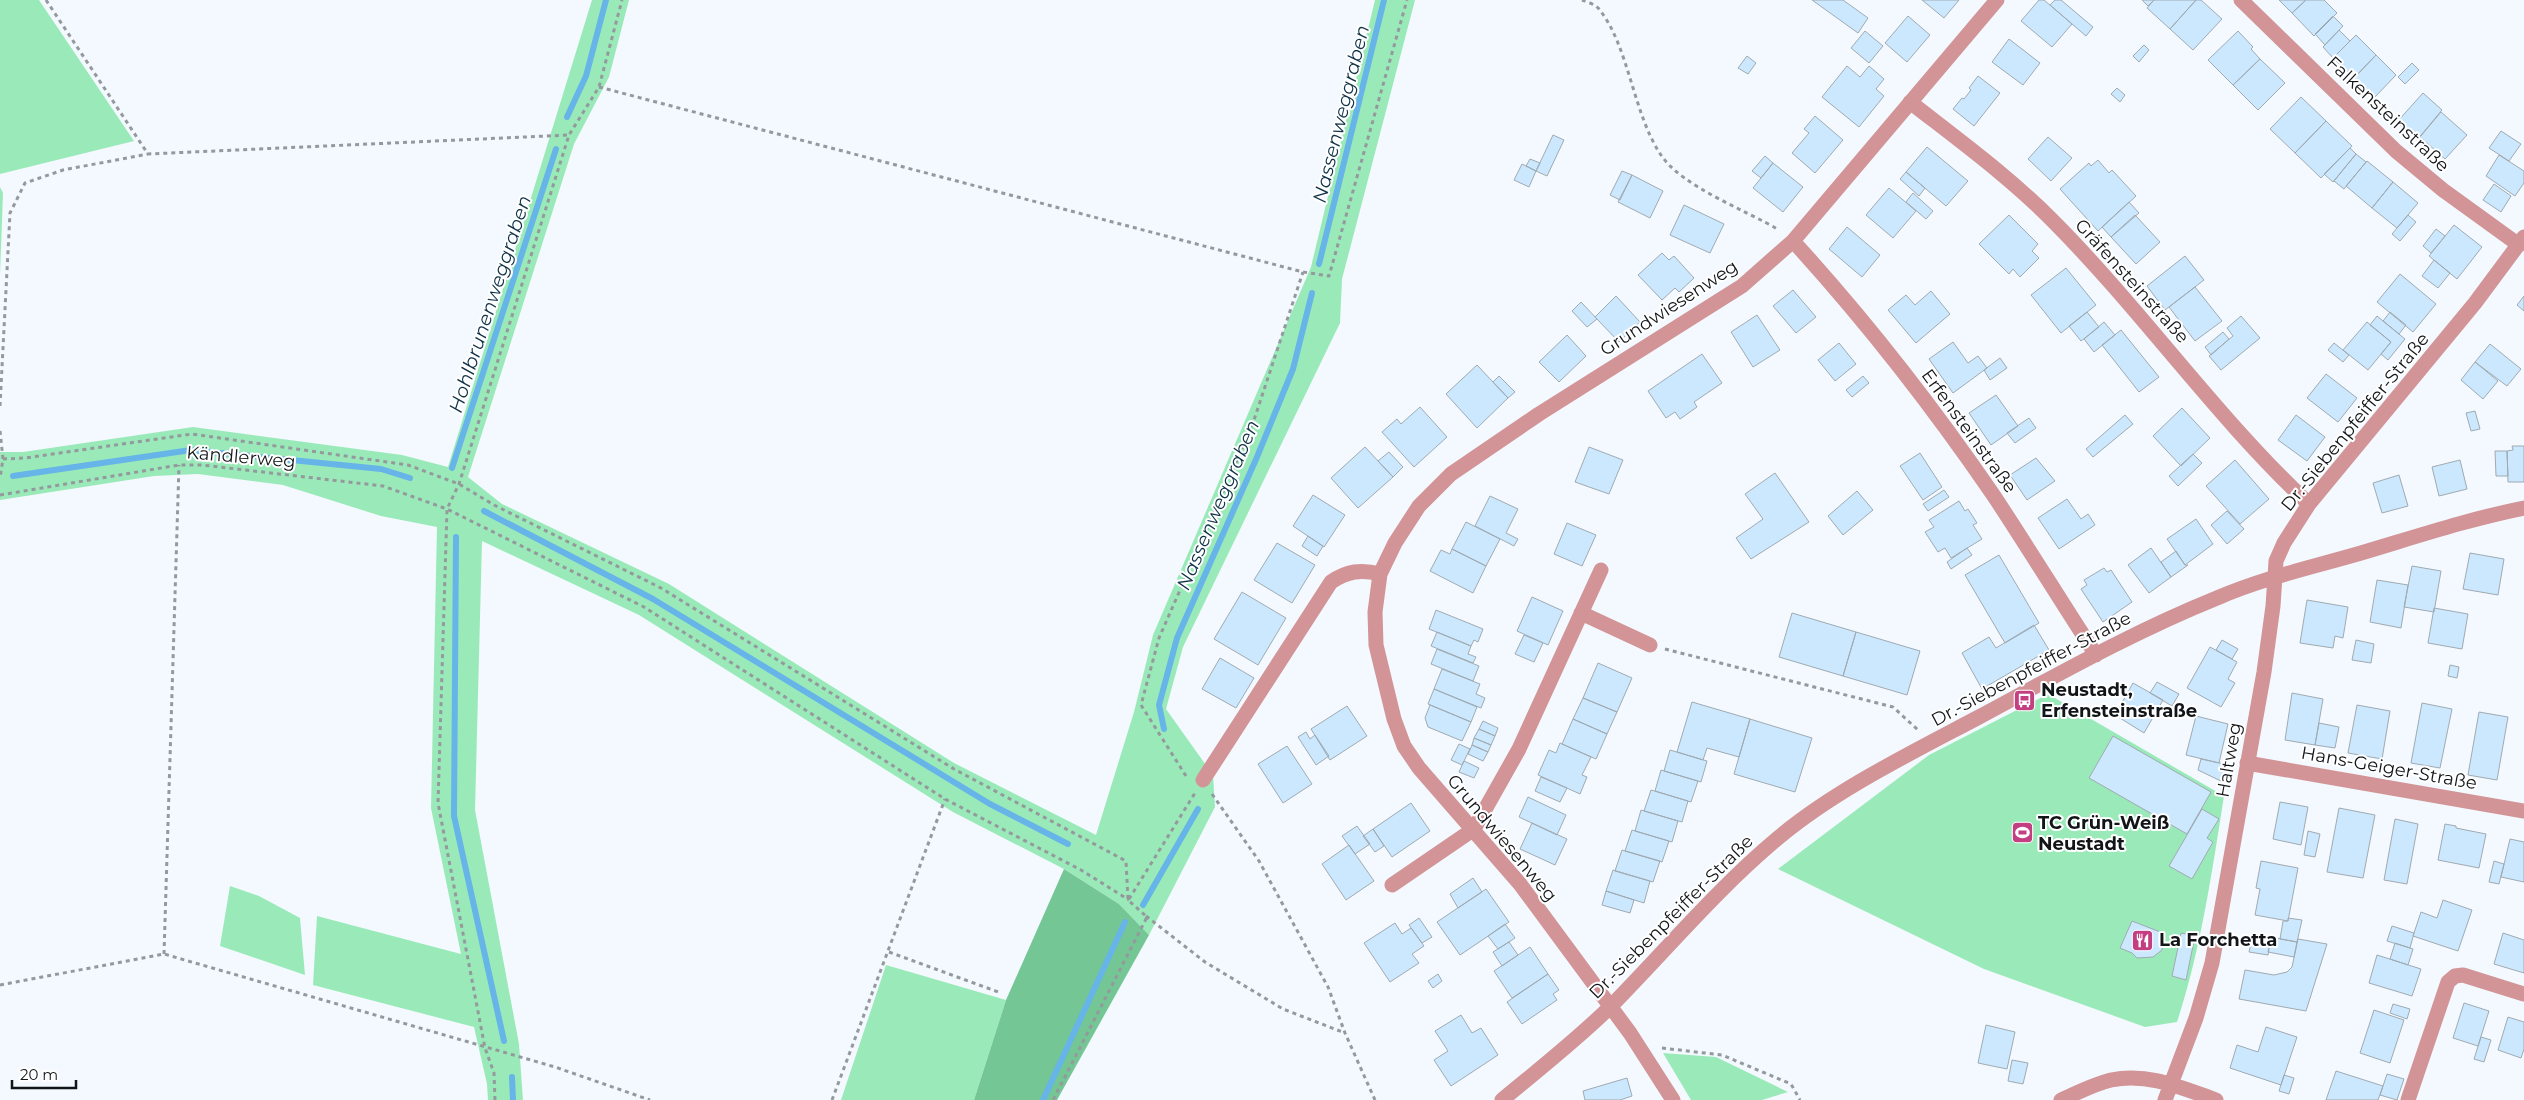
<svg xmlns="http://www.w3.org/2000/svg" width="2524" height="1100" font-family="Montserrat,sans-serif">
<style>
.green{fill:#9aeab9}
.forest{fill:#74c695}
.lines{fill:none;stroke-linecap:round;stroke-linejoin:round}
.stream{stroke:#67b4e8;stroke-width:6}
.building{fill:#cbe8fe;stroke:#a0aab1}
.path{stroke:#94999d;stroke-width:3;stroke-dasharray:4 4;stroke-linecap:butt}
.minor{stroke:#d29496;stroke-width:15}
.labels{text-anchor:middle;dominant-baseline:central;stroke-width:4;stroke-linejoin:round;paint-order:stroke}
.street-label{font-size:18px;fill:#121518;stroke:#fff}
.poi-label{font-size:18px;font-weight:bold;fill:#121518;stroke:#fff;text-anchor:start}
.water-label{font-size:19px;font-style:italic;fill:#103248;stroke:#fff}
</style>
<rect width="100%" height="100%" fill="#f3f9fe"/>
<path class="green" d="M0 0H39L134 141 0 174Z
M592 0H629L609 77 574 144 468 477 502 504 669 584 954 763 1096 835 1134 712 1153 635 1311 267 1375 0H1415L1342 279 1340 323 1183 647 1166 709 1213 775 1215 807 1149 935 1119 904 1064 869 953 812 639 615 482 541 475 810 519 1044 523 1100H488L487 1084 474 1027 313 985 317 916 461 954 431 808 437 527 381 516 283 485 198 474 154 476 0 500V452H23L193 427 402 455 448 467Z
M0 187 3 193 0 275Z
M2048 694 2224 796C2212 872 2201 949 2177 1022L2145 1027 1984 969 1778 869 1929 755Z
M230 886 259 896 300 918 305 975 220 946Z
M886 965 1006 1000 974 1100H841Z
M1663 1053 1716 1057 1788 1092 1762 1100H1691Z"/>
<path class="forest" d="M1064 869 1119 904 1149 935 1057 1100H974L1006 1000Z"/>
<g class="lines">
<path class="stream" d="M567 117 586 76 606 0
M1319 264 1384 0
M452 468 556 149
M13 476 191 450 381 469 410 478
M484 511 653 599 990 804 1068 844
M456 537 454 816 504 1041
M1164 729 1159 705 1177 638 1257 457 1293 369 1312 293
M1143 905 1198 809
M512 1077 513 1100
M1043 1100 1125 922"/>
</g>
<path class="building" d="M1812 0H1843L1868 18 1858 33Z
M1922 0H1959L1944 18Z
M2039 0H2044L2072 24 2052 47 2021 21Z
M2055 0H2061L2093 27 2086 36 2050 5Z
M2142 0H2154L2148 6Z
M2154 0H2196L2170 29 2147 8Z
M2196 0H2201L2222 19 2193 50 2170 29Z
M2279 0H2306L2292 13Z
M2306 0H2324L2337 13 2314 36 2292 13Z
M1908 16 1930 35 1907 62 1885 43Z
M2333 16 2343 26 2325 45 2315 34Z
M2339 30 2350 41 2333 58 2323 47Z
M1865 31 1883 46 1869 63 1851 48Z
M2238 31 2253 47 2251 49 2260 59 2233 85 2208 60Z
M2356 35 2376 55 2354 78 2333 58Z
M2009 39 2040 63 2023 85 1992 62Z
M2144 45 2149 50 2139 62 2133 56Z
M2376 55 2396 75 2374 98 2354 78Z
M1747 56 1756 63 1748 74 1738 68Z
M2260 59 2285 83 2258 110 2233 85Z
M2412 63 2419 70 2405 84 2398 77Z
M1847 66 1860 77 1869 66 1884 79 1876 89 1884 96 1859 127 1822 97Z
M1978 76 2000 93 1974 126 1953 109 1962 98 1964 99 1971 90 1969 88Z
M2117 88 2125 95 2120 102 2111 94Z
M2423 93 2442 110 2417 140 2397 122Z
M2301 97 2326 121 2295 153 2270 129Z
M2441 112 2467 135 2445 159 2420 137Z
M1815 116 1843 140 1815 173 1792 153 1809 133 1804 129Z
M2326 121 2352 146 2321 178 2295 153Z
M2501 131 2521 144 2509 161 2489 148Z
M1553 135 1564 140 1547 176 1536 171Z
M2048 137 2072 158 2051 181 2028 159Z
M1927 147 1968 181 1946 206 1906 172Z
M2350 148 2356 154 2333 182 2324 174Z
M2356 154 2366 162 2344 189 2334 181Z
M2499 155 2524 171V183L2515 196 2486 176Z
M1765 156 1773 163 1761 178 1752 171Z
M1530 159 1540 163 1536 171 1526 166Z
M2098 160 2109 173 2112 170 2136 196 2098 231 2060 189 2089 163 2091 166Z
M2367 161 2393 182 2372 208 2346 186Z
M1773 163 1803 187 1783 212 1753 188Z
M1522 164 1536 171 1529 187 1514 180Z
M1622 171 1632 175 1620 200 1610 195Z
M1906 172 1925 188 1919 196 1900 179Z
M1632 175 1663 191 1650 218 1618 202Z
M2393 182 2418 203 2397 228 2372 208Z
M2494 184 2511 196 2501 212 2483 200Z
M1889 188 1916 211 1893 238 1866 215Z
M1913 193 1933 211 1926 219 1906 202Z
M2129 202 2139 213 2111 237 2102 227Z
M1684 205 1724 224 1710 253 1670 235Z
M2009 215 2038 244 2032 251 2039 258 2020 277 2013 269 2009 274 1979 244Z
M2135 215 2160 242 2136 264 2111 237Z
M2408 215 2416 222 2400 241 2392 234Z
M2454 225 2482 247 2457 279 2429 256Z
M1847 227 1880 255 1862 277 1829 249Z
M2436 229 2445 236 2431 253 2423 246Z
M1662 253 1669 260 1674 256 1694 278 1679 292 1675 288 1662 300 1638 275Z
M2185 256 2204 280 2165 310 2147 286Z
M2434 260 2450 273 2438 288 2422 276Z
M2066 268 2096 305 2061 333 2031 295Z
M2400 274 2436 304 2413 332 2377 302Z
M2195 287 2222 321 2195 341 2169 307Z
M1793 290 1816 317 1796 333 1773 306Z
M1931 291 1950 314 1916 343 1888 310 1906 295 1915 305Z
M1616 296 1640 322 1619 342 1595 317Z
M2524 296V311L2517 305Z
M1581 302 1597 319 1587 327 1572 311Z
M2087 312 2099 327 2081 341 2069 326Z
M2390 312 2406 325 2399 334 2383 321Z
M1757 315 1780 350 1753 367 1731 332Z
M2241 316 2260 338 2221 370 2209 356 2233 336 2227 328Z
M2377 316 2405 339 2388 360 2381 354 2391 342 2370 325Z
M2104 322 2115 335 2094 352 2084 339Z
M2367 322 2391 342 2368 370 2343 350Z
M2121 330 2159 377 2139 392 2102 345Z
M2223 332 2229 339 2211 355 2205 347Z
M1567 335 1586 356 1559 382 1539 362Z
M1953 342 1968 363 1978 356 1987 368 1953 393 1929 359Z
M1839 343 1856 364 1835 381 1818 360Z
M2334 343 2349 355 2343 362 2328 350Z
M2490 344 2521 369 2507 386 2475 362Z
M1702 354 1722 383 1694 402 1697 407 1680 419 1675 412 1666 418 1648 391Z
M2000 358 2007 368 1990 380 1984 370Z
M2475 362 2498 381 2483 399 2461 380Z
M1477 365 1508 398 1477 428 1446 394Z
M2326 374 2357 398 2338 422 2307 398Z
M1499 376 1515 392 1508 398 1493 382Z
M1863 376 1869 383 1852 397 1846 390Z
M1996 395 2018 426 1991 445 1969 413Z
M1420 407 1447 437 1414 467 1382 432 1397 419 1401 424Z
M2182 408 2210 438 2181 466 2153 436Z
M2475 411 2480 429 2471 431 2466 413Z
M2125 415 2133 424 2093 457 2086 449Z
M2296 415 2325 437 2307 461 2278 440Z
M2029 418 2036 428 2015 443 2007 433Z
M2512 446H2524V482H2508L2507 451 2513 450Z
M1365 447 1393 477 1358 508 1331 478Z
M1589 447 1623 460 1609 494 1575 482Z
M2495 451H2507L2508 476H2496Z
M1389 452 1403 467 1393 477 1378 461Z
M1920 453 1942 487 1923 500 1900 466Z
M2193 454 2202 463 2178 486 2169 476Z
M2036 458 2055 481 2027 500 2010 475Z
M2235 460 2269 499 2240 524 2206 486Z
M2460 460 2467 489 2439 496 2432 467Z
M1775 473 1809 522 1751 559 1736 538 1763 519 1745 494Z
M2399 475 2408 506 2382 513 2373 483Z
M1944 490 1949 497 1928 511 1923 504Z
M1857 491 1873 510 1843 535 1828 516Z
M1313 495 1345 515 1324 547 1293 526Z
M1490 496 1518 509 1506 533 1518 539 1514 546 1475 526Z
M2067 499 2081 519 2088 514 2095 525 2059 549 2038 518Z
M1959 501 1965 511 1968 509 1977 523 1973 525 1982 539 1951 558 1945 548 1938 552 1925 532 1934 527 1929 520Z
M2227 511 2244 529 2227 544 2211 525Z
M2196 519 2213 544 2185 565 2167 539Z
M1466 522 1500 539 1486 566 1452 549Z
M1567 523 1596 535 1582 566 1554 554Z
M1308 536 1323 546 1317 556 1302 546Z
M1277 543 1315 565 1292 603 1254 580Z
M1967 548 1972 555 1951 569 1947 562Z
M2151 548 2171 577 2149 593 2128 565Z
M1452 549 1486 566 1473 593 1430 571 1441 550 1450 554Z
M2176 551 2185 565H2188L2171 577 2161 562Z
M2470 553 2504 559 2498 595 2463 589Z
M1999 555 2039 623 2005 643 1965 575Z
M2412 566 2441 571 2434 612 2404 607Z
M2104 568 2107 572 2111 570 2132 602 2103 622 2081 589 2087 585 2084 580Z
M2377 580 2408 585 2401 628 2370 622Z
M1242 592 1286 618 1258 665 1214 639Z
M1532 597 1563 611 1548 645 1517 631Z
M2307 600 2348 607 2343 638 2335 636 2333 648 2300 643Z
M2434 608 2468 614 2462 649 2428 643Z
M1436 610 1483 629 1478 642 1474 640 1471 646 1429 629Z
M1792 613 1856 632 1843 676 1779 657Z
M2034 625 2049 650 1982 689 1962 653 1989 637 1996 648Z
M1437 632 1471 646 1468 654 1476 657 1473 663 1431 646Z
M1856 632 1920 651 1907 695 1843 676Z
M1524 635 1543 643 1534 662 1515 654Z
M2222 640 2238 649 2232 659 2216 650Z
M2356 640 2374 644 2371 663 2352 660Z
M2210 647 2237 662 2228 679 2235 683 2221 707 2187 688Z
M1437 649 1479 666 1473 681 1431 664Z
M1220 658 1254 678 1236 708 1202 689Z
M1598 663 1632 678 1617 712 1583 698Z
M2450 665 2459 667 2457 678 2448 676Z
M1442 669 1480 684 1476 694 1485 698 1481 708 1434 689Z
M2157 682 2179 694 2172 706 2150 693Z
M2133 683 2163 700 2144 733 2115 715Z
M1434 689 1477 707 1471 722 1428 704Z
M2292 693 2323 699 2315 745 2285 740Z
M1583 698 1617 712 1607 734 1573 719Z
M1692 702 1750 719 1739 757 1707 748 1703 760 1677 752Z
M2422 703 2452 709 2440 768 2411 763Z
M1430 705 1471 722 1462 741 1428 727 1425 718Z
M2357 705 2390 711 2382 759 2348 753Z
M1347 706 1367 736 1330 760 1311 729Z
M2479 712 2508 717 2497 780 2468 775Z
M2196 716 2228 724 2219 763 2186 755Z
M1573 719 1607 734 1596 759 1562 744Z
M1750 719 1812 738 1795 792 1734 774Z
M1483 721 1498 728 1495 736 1479 729Z
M2319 723 2339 727 2335 748 2315 745Z
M1479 729 1495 736 1491 745 1474 738Z
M1306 732 1310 739 1315 735 1329 756 1316 765 1298 737Z
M2113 736 2211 792 2187 834 2089 778Z
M1474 738 1491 745 1488 752 1472 745Z
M1560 743 1591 757 1582 775 1587 777 1580 794 1538 775 1549 750 1556 753Z
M1459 744 1470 749 1462 765 1451 760Z
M1472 745 1488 752 1483 761 1468 754Z
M1287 746 1312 784 1283 803 1258 764Z
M1670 750 1707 761 1701 782 1664 771Z
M2201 759 2229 765 2225 783 2198 770Z
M1464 761 1479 768 1474 778 1459 772Z
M1661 770 1698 781 1691 802 1655 791Z
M1541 777 1567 788 1560 802 1535 791Z
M1651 790 1688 801 1682 822 1644 811Z
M1528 797 1566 815 1557 835 1519 817Z
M2280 802 2308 807 2301 845 2273 839Z
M1411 803 1430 831 1392 857 1373 829Z
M2339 808 2375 815 2363 878 2327 872Z
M2202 809 2219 819 2207 838 2213 842 2192 879 2169 866Z
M1641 810 1678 821 1672 842 1635 831Z
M2395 819 2418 824 2407 884 2384 880Z
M1532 823 1567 839 1555 865 1520 849Z
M2445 824 2456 826V828L2486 834 2479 868 2438 860Z
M1357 826 1370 844 1355 854 1342 836Z
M1373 829 1384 846 1375 852 1363 836Z
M1632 830 1669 841 1662 862 1625 851Z
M2308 831 2320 834 2315 857 2304 855Z
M2510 839 2524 842V882L2501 877Z
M1349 845 1374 881 1346 900 1322 864Z
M1622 850 1660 861 1653 882 1615 871Z
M2261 861 2298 868 2288 921 2255 915 2260 889 2256 888Z
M2494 861 2504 864 2499 884 2489 882Z
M1613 870 1650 881 1644 903 1606 891Z
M1473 878 1482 892 1458 908 1450 894Z
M1486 889 1509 922 1460 955 1437 922Z
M1606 891 1634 900 1630 913 1602 905Z
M2443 900 2472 910 2458 951 2413 936 2421 912 2437 918Z
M1419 918 1432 937 1422 943 1409 925Z
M2288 918 2302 920 2297 942 2280 939 2283 921H2288Z
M2132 921 2163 933 2162 950 2153 957 2137 958 2132 953 2120 948Z
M1395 923 1402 934 1411 928 1424 946 1412 954 1419 963 1390 982 1364 943Z
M1505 924 1515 938 1498 949 1488 936Z
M2392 926 2414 933 2410 948 2387 941Z
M2181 933 2195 936 2186 980 2172 976Z
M2503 933 2524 940V973L2494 964Z
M2253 934 2271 937 2268 955 2249 952Z
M2271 937 2297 942 2294 957 2268 952Z
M2298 939 2327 944 2306 1011 2239 999 2245 970 2274 975 2287 972 2292 967Z
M1509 942 1518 955 1502 966 1493 952Z
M2395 943 2413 949 2408 965 2390 959Z
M1530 947 1548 974 1512 998 1494 971Z
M2377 955 2421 969 2412 996 2369 983Z
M1438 974 1442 981 1433 988 1428 981Z
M1548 974 1559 990 1553 994 1557 1000 1522 1024 1507 1002Z
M2464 1003 2489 1011 2478 1046 2453 1038Z
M2393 1004 2410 1009 2407 1019 2390 1013Z
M2374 1010 2404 1020 2390 1063 2360 1053Z
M1461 1015 1472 1033 1481 1028 1498 1055 1451 1086 1434 1060 1448 1051 1435 1031Z
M2508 1017 2524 1022V1049L2521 1058 2498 1050Z
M1986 1025 2015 1032 2007 1069 1978 1063Z
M2266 1027 2297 1037 2281 1085 2230 1068 2237 1045 2258 1052Z
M2481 1037 2491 1040 2484 1062 2474 1059Z
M2012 1060 2028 1063 2023 1084 2008 1081Z
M2336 1071 2383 1086 2378 1100H2326Z
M2387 1074 2404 1079 2397 1100 2380 1095Z
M2284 1075 2294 1078 2289 1094 2279 1091Z
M1627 1078 1632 1096 1620 1100H1585L1583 1091Z"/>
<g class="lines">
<path class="path" d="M46 0 148 154 569 135
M1582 0C1587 2 1595 4 1599 9 1629 46 1633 114 1661 155 1682 187 1746 210 1779 230
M599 87 1303 272 1329 276 1407 0
M0 406 10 213 25 183 63 170 148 154
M0 431 3 459 0 478
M3 459 25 458 192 434 408 465 459 484 494 505 661 588 954 769 1126 861 1128 900 1147 917 1053 1100
M0 495 179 465H202L383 486 447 509 644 607 945 799 1081 870 1129 900
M1665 649 1893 707 1918 730
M1186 776 1141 705 1159 638 1252 426 1303 272
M1212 794 1259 861 1328 987 1345 1033 1375 1100
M1129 899 1195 793
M1146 916 1205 962 1283 1009 1345 1033
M889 952 1001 993
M164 954 179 465
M0 985 164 954 555 1067 650 1100
M1662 1048 1722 1055 1791 1084 1800 1100
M495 1100 494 1073 485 1048 438 803 447 509 459 484 569 135 599 87 622 0
M832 1100 945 799"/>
<path class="minor" d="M2241 0 2396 151 2443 190 2519 245
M1910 102C1960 141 2011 178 2055 223 2144 313 2217 418 2309 504
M1793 241C1866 321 1933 407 1994 496 2029 549 2062 603 2096 655
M1581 613 1650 645
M2247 763 2524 811
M1203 780 1331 582C1347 571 1361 569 1380 574
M1392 885 1474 829 1519 749 1601 570
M1502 1100C1538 1070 1579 1038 1612 1005 1667 949 1717 889 1778 838 1835 790 1913 752 1979 717 2057 675 2135 631 2217 598 2263 578 2313 567 2361 553 2415 537 2469 519 2524 508
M1673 1100 1630 1033 1520 884 1419 768 1404 746 1394 719 1376 645 1375 612 1380 574 1395 543 1419 506 1451 474 1539 414 1742 286 1793 241 1997 0
M2061 1100C2077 1093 2094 1084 2111 1080 2148 1072 2182 1088 2216 1100
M2165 1100 2196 1018 2212 963 2264 672 2273 606 2276 561 2284 543 2309 504 2475 303 2524 237
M2408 1100 2448 982 2455 976 2463 975 2524 994"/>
</g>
<defs>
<symbol id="bus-square" viewBox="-11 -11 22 22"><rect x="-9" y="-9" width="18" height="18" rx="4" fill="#c43f82" stroke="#fff"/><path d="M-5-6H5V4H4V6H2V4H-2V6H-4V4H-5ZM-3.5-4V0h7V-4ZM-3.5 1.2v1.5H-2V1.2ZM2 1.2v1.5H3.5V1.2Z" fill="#fff"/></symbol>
<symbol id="stadium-square" viewBox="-11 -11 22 22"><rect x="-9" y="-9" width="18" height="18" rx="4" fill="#c43f82" stroke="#fff"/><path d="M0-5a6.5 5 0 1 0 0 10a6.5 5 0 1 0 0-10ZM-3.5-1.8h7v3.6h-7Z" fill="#fff"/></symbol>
<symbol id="restaurant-square" viewBox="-11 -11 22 22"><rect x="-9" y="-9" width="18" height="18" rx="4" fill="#c43f82" stroke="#fff"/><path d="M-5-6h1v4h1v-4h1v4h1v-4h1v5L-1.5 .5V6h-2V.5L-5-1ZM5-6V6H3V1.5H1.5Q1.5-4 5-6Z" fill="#fff"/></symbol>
</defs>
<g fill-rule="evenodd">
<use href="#bus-square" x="2012" y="688" width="25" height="25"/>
<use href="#stadium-square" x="2010" y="820" width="25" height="25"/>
<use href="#restaurant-square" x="2130" y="928" width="25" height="25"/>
</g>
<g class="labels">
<g class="street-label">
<text transform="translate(2388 114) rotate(43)">Falkensteinstraße</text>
<text transform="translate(2132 281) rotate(48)">Gräfensteinstraße</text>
<text transform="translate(1669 308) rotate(-33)">Grundwiesenweg</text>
<text transform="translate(2355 422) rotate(-51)">Dr.-Siebenpfeiffer-Straße</text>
<text transform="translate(1969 431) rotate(54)">Erfensteinstraße</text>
<text transform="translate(241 457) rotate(5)">Kändlerweg</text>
<text transform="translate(2031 669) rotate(-28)">Dr.-Siebenpfeiffer-Straße</text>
<text transform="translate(2229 760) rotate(-80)">Haltweg</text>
<text transform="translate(2389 768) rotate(10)">Hans-Geiger-Straße</text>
<text transform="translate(1502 838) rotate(50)">Grundwiesenweg</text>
<text transform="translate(1671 917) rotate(-45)">Dr.-Siebenpfeiffer-Straße</text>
</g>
<g class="poi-label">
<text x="2041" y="690">Neustadt,<tspan x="2041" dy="21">Erfensteinstraße</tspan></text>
<text x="2038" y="823">TC Grün-Weiß<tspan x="2038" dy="21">Neustadt</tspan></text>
<text x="2159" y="940">La Forchetta</text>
</g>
<g class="water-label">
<text transform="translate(1341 114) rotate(-76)">Nassenweggraben</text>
<text transform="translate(490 304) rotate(-72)">Hohlbrunenweggraben</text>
<text transform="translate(1218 505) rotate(-67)">Nassenweggraben</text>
</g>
</g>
<path d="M12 1080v8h64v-8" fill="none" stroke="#121518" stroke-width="2.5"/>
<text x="20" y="1080" font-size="15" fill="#121518" stroke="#ffffff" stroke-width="4" paint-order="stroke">20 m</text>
</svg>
